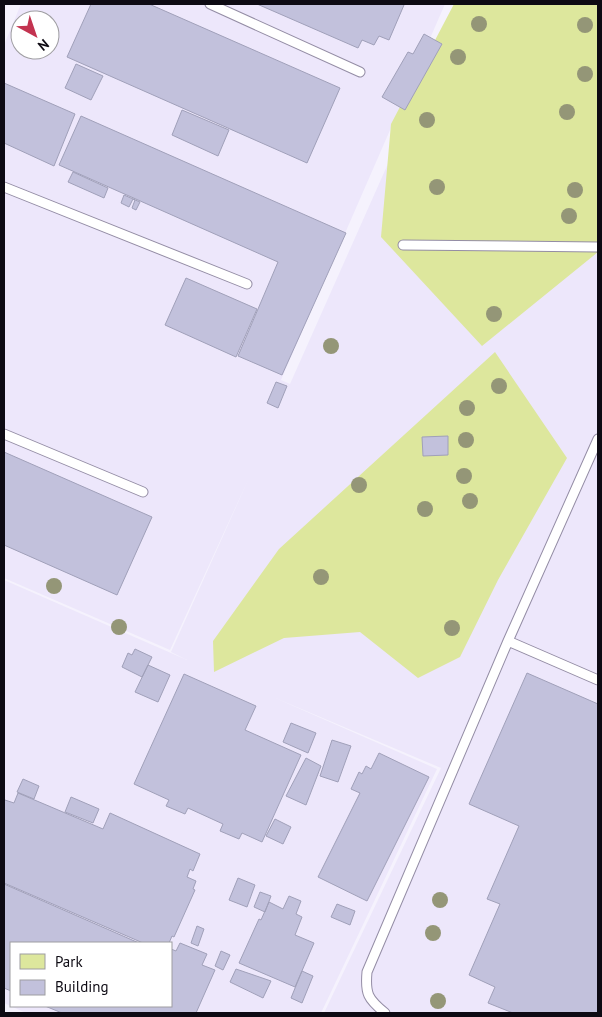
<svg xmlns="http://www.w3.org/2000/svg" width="602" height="1017" font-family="'PT Sans',sans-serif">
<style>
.built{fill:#ede7fb;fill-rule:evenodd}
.green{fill:#dde79d}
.building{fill:#c2c1dc;stroke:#a0a0b9}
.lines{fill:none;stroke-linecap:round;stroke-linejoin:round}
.lane-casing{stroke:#948da5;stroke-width:11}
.lane{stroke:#fff;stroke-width:9}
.tree{fill:#949677}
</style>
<rect width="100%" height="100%" fill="#f5f2fd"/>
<path class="built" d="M21 4H445L281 380 290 384 459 4H582L598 11V1013H324L441 768 273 697 437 769 321 1013H26L4 1003V580L187 660 171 652 249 478 170 650 4 578V45ZM20 20H50V50H20ZM11 943H171V1006H11Z"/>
<path class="green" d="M454 4H598V252L482 346 381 237 391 124Z
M495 352 567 458 498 580 460 657 418 678 360 632 284 638 214 672 213 641 279 549Z"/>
<path class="building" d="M91 4H149L340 88 307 163 67 57Z
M257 4H401L404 5 389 40 379 36 374 45 362 40 358 48Z
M424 34 442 44 405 110 382 97 408 52 413 54Z
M76 64 103 76 91 100 65 88Z
M4 83 75 114 54 166 4 143Z
M182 110 229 130 218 156 172 135Z
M81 116 346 233 282 375 238 356 278 262 59 165Z
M73 172 108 188 104 198 68 182Z
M124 195 140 202 136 210 132 208 135 200 133 199 129 207 121 203Z
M186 278 257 309 236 357 165 325Z
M276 382 287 386 278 408 267 403Z
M448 436V455L423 456 422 437Z
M4 452 152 517 117 595 4 545Z
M135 649 152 657 142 677 122 667 128 653 132 655Z
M148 665 170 675 158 702 135 692Z
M527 673 598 704V1013H513L488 1003 495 987 469 975 500 904 487 899 519 826 469 804Z
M184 674 256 706 245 730 301 755 262 842 242 833 239 839 220 831 223 824 188 808 185 814 166 806 169 800 134 784Z
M291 723 316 733 308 753 283 742Z
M332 740 351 746 338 782 320 776Z
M379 753 429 777 367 901 318 877 360 793 351 789 359 772 362 774 366 766 371 769Z
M306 758 321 766 306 805 286 796Z
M23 779 39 786 34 799 17 792Z
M18 793 103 829 110 813 200 854 193 871 190 869 187 877 196 881 193 889 195 890 174 937 172 936 169 943H143L4 883V802L5 800 14 803Z
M71 797 99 809 93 823 65 812Z
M275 819 291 827 283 844 266 836Z
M238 878 255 885 247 907 229 900Z
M4 884 139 943H11V991L4 988Z
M260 892 271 896 265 912 254 907Z
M289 896 301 901 296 914 302 917 295 935 314 943 295 987 239 963 259 919 261 920 269 902 283 909Z
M337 904 355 911 350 925 331 917Z
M197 926 204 929 198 946 191 943Z
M180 943 207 954 202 965 215 970 196 1013H62L45 1006H171V949L176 951Z
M221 951 230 955 223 970 215 966Z
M236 969 271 981 263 998 230 982Z
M302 971 313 976 302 1003 291 998Z"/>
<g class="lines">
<defs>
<path id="lane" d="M210 4 360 72
M4 187 247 284
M403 245 598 247
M4 434 143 492
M508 641 598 680
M385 1013C368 999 365 994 367 972L508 641 598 439"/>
</defs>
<use href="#lane" class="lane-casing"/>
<use href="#lane" class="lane"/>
</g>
<g class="tree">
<circle cx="479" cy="24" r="8"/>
<circle cx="585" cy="25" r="8"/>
<circle cx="458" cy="57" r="8"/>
<circle cx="585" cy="74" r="8"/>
<circle cx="567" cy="112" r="8"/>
<circle cx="427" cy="120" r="8"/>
<circle cx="437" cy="187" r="8"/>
<circle cx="575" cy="190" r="8"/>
<circle cx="569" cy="216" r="8"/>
<circle cx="494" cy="314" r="8"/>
<circle cx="331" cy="346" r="8"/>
<circle cx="499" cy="386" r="8"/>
<circle cx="467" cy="408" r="8"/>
<circle cx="466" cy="440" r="8"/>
<circle cx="464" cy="476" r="8"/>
<circle cx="359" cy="485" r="8"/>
<circle cx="470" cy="501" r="8"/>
<circle cx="425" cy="509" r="8"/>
<circle cx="321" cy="577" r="8"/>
<circle cx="54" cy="586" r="8"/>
<circle cx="119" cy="627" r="8"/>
<circle cx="452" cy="628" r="8"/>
<circle cx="440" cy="900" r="8"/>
<circle cx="433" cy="933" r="8"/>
<circle cx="438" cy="1001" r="8"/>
</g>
<rect width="602" height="1017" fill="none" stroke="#0d0a13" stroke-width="10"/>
<rect x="10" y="942" width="162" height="65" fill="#ffffff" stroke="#9e9da1"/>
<rect x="20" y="954" width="25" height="15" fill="#dde79d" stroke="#9e9da1"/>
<text x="55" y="967" font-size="15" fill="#0d0a13">Park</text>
<rect x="20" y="980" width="25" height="15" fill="#c2c1dc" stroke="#9e9da1"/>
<text x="55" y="992" font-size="15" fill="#0d0a13">Building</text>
<g transform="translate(35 35) rotate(140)"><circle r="24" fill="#ffffff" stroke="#9e9da1"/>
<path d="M0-4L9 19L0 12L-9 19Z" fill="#c33350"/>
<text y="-8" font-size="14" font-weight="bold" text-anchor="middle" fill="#0d0a13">N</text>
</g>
</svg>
